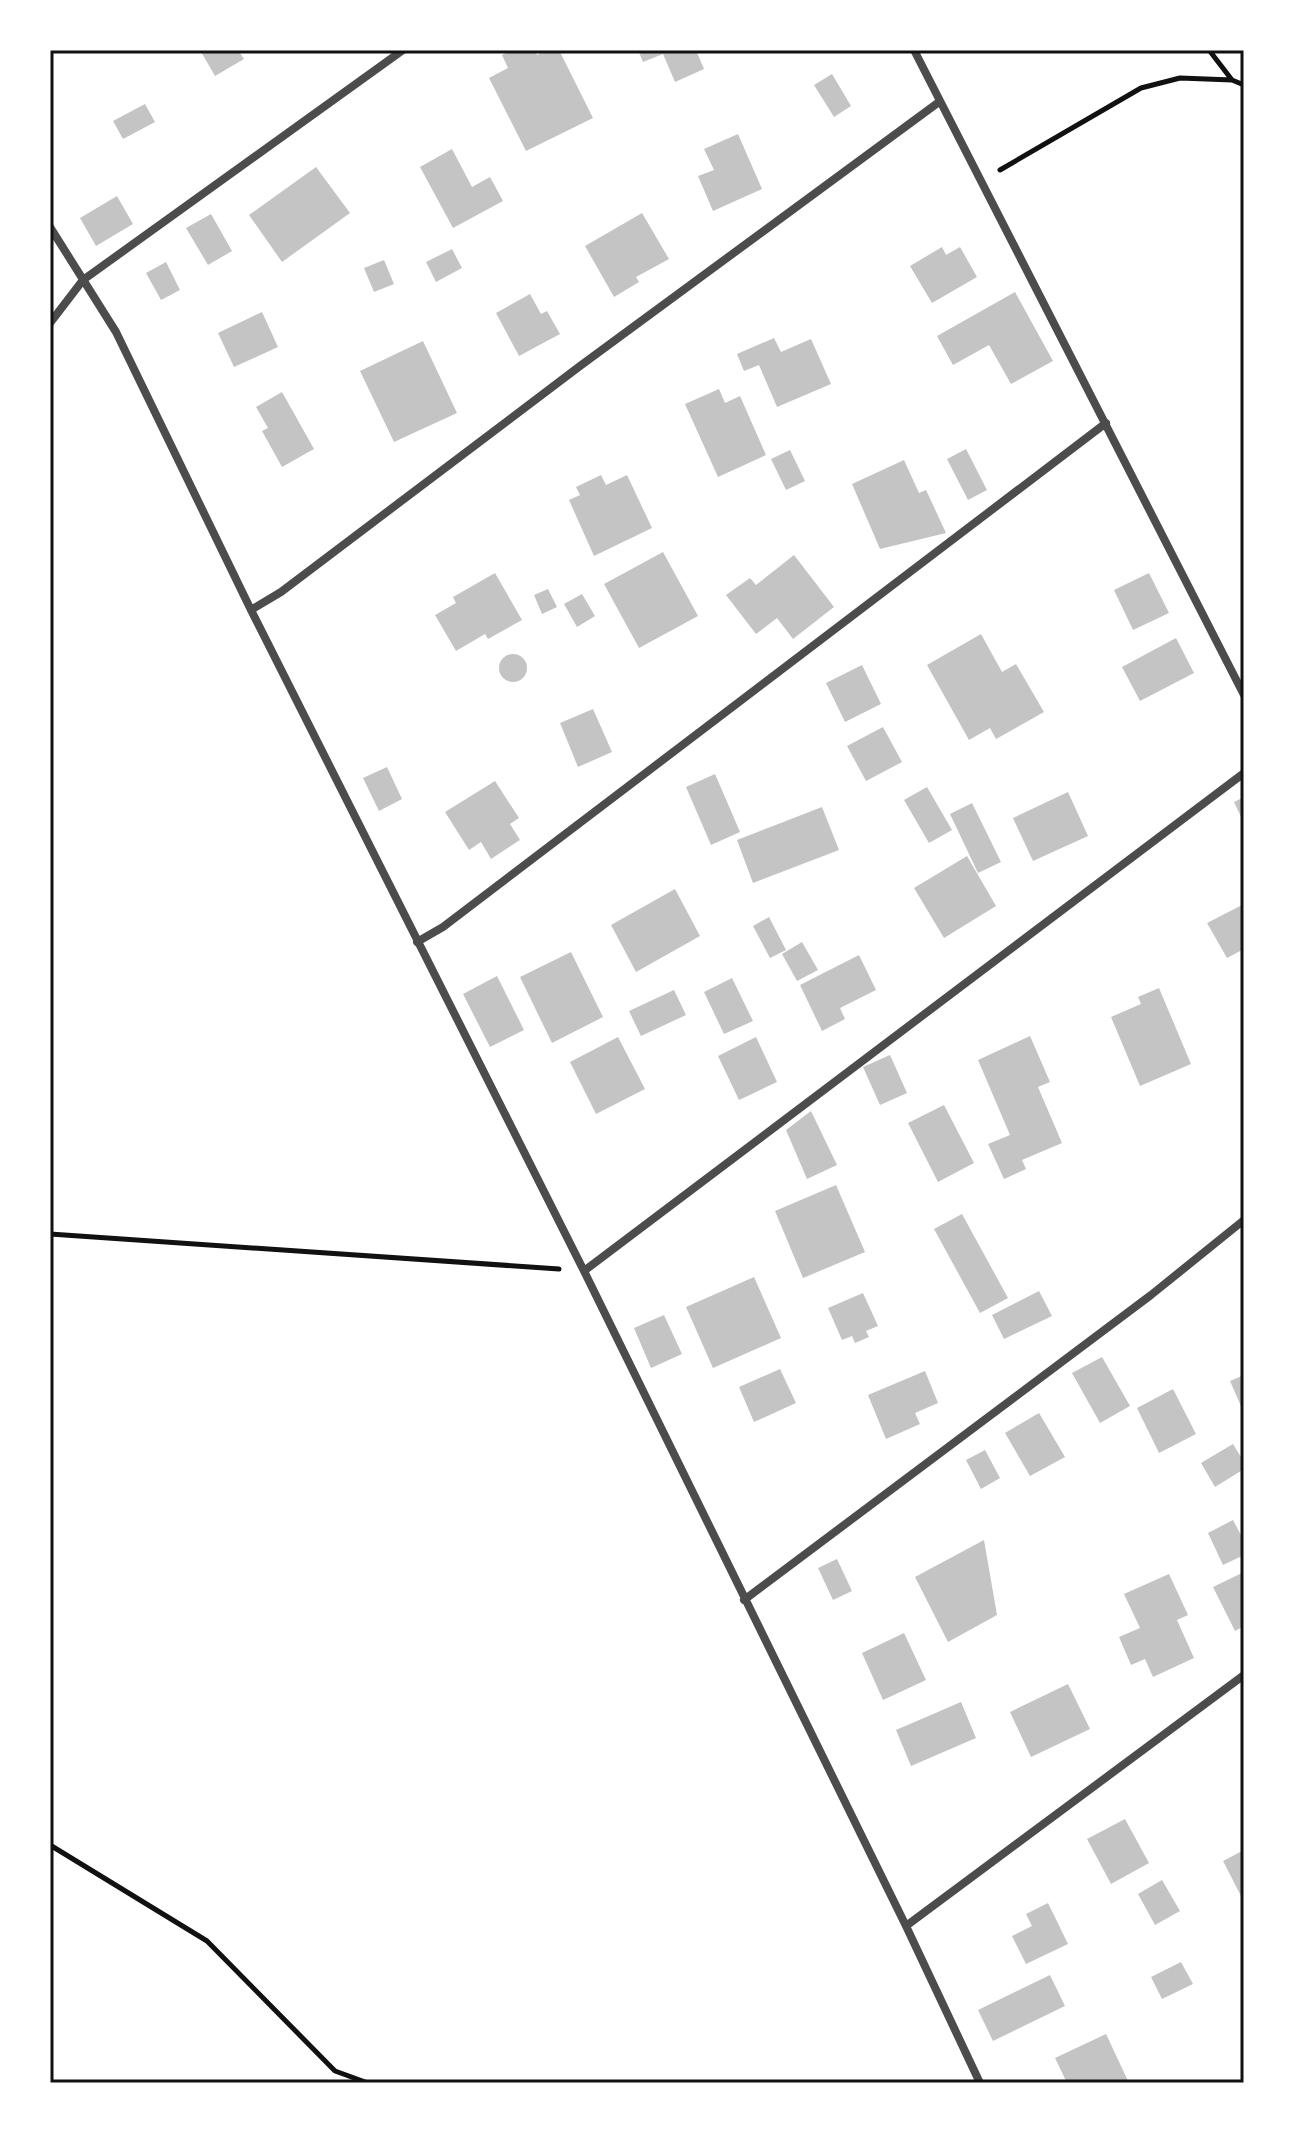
<svg xmlns="http://www.w3.org/2000/svg" width="1294" height="2133" font-family="Bitter,serif">
<style>
.building{fill:#c4c4c4}
.lines{fill:none;stroke-linecap:round;stroke-linejoin:round}
.path{stroke:#111;stroke-width:5}
.minor{stroke:#4c4c4c;stroke-width:8}
.neatline{fill:none;stroke:#111;stroke-width:3}
</style>
<rect width="100%" height="100%" fill="#fff"/>
<path class="building" d="M200 50H238L244 59 215 76Z
M512 50H535L537 55 546 50H559L593 118 526 151 489 78 508 68 502 55Z
M638 50H696L704 69 675 82 663 54 643 62Z
M832 74 851 106 834 117 814 85Z
M145 104 155 122 123 139 113 121Z
M738 134 762 189 713 211 698 176 714 170 704 149Z
M452 149 472 187 490 177 503 201 453 228 420 167Z
M316 167 350 213 282 262 249 215Z
M117 196 133 224 96 246 80 218Z
M642 213 669 259 636 277 639 282 614 297 585 246Z
M211 214 232 251 208 265 186 228Z
M942 247 946 255 960 247 977 277 932 303 910 266Z
M452 249 462 268 436 282 426 262Z
M384 260 394 284 374 292 364 268Z
M166 262 180 290 161 300 146 273Z
M1015 292 1053 361 1011 384 989 345 953 365 937 336Z
M530 294 541 314 547 311 560 334 519 356 496 313Z
M262 312 278 347 234 367 218 333Z
M774 338 781 352 811 339 831 384 777 407 759 365 744 371 737 354Z
M423 341 457 413 394 442 360 371Z
M719 389 725 403 740 396 766 455 718 477 685 404Z
M282 392 314 449 282 467 262 431 268 428 256 407Z
M966 449 987 490 968 500 947 459Z
M790 450 805 481 786 490 771 459Z
M904 460 919 493 926 490 946 533 880 549 852 484Z
M601 475 606 485 627 475 652 528 594 556 569 500 580 495 576 487Z
M663 552 698 616 639 648 604 584Z
M794 555 834 607 793 639 777 618 756 634 726 595 750 578 756 585Z
M495 573 522 620 488 639 485 634 456 651 435 615 456 603 453 597Z
M1149 573 1169 613 1133 630 1114 590Z
M548 589 557 607 542 614 534 595Z
M582 594 595 616 577 627 564 604Z
M981 634 1002 672 1016 664 1044 712 996 739 990 728 969 740 927 665Z
M1176 638 1194 673 1140 701 1122 667Z
M499 668a14 14 0 1 1 28 0a14 14 0 1 1-28 0Z
M862 665 881 704 845 722 826 683Z
M593 709 612 752 578 767 560 723Z
M883 727 902 762 866 781 847 746Z
M387 767 402 799 379 811 363 778Z
M715 774 740 832 711 845 686 787Z
M495 781 519 818 510 824 520 840 491 859 481 842 469 850 445 812Z
M927 787 952 830 929 843 904 800Z
M1068 792 1088 836 1033 861 1013 818Z
M1244 797V823L1234 802Z
M972 803 1001 862 978 873 950 814Z
M822 807 839 850 753 883 737 840Z
M967 856 996 906 944 938 914 888Z
M675 889 700 936 636 972 611 925Z
M1244 904V949L1227 958 1207 923Z
M769 917 786 950 770 958 753 926Z
M802 942 818 970 797 981 782 954Z
M571 952 603 1017 552 1043 520 977Z
M859 955 876 990 840 1008 845 1019 822 1031 800 985Z
M497 976 524 1030 490 1047 463 994Z
M732 978 753 1021 724 1034 704 992Z
M1159 988 1191 1064 1140 1086 1111 1017 1141 1004 1138 997Z
M674 990 686 1015 641 1036 629 1011Z
M1030 1036 1050 1082 1038 1087 1062 1143 1022 1160 1026 1169 1004 1179 988 1144 1010 1135 978 1060Z
M618 1037 645 1089 596 1114 570 1062Z
M756 1037 777 1082 739 1100 718 1056Z
M890 1055 907 1093 880 1105 863 1067Z
M944 1105 974 1163 938 1182 908 1123Z
M811 1111 837 1165 807 1179 786 1130Z
M836 1185 865 1252 803 1278 775 1211Z
M962 1214 1008 1298 980 1313 934 1229Z
M754 1277 781 1338 713 1368 686 1307Z
M1039 1291 1052 1316 1004 1339 992 1315Z
M863 1293 878 1326 866 1331 869 1337 855 1343 852 1336 842 1340 828 1308Z
M664 1315 682 1354 651 1368 634 1328Z
M1102 1357 1130 1406 1100 1423 1072 1373Z
M780 1369 796 1403 754 1422 739 1387Z
M925 1371 938 1403 915 1413 920 1424 886 1439 868 1395Z
M1244 1375V1413L1230 1381Z
M1173 1389 1196 1434 1159 1453 1137 1408Z
M1039 1413 1065 1457 1030 1476 1005 1433Z
M1233 1444 1244 1462V1469L1215 1487 1201 1463Z
M985 1450 1000 1478 981 1489 966 1460Z
M1233 1520 1244 1541V1555L1223 1565 1208 1533Z
M984 1540 997 1615 948 1642 915 1577Z
M837 1559 852 1591 833 1600 818 1568Z
M1244 1572V1626L1235 1631 1213 1587Z
M1169 1574 1188 1615 1177 1620 1194 1658 1153 1677 1145 1659 1131 1665 1119 1637 1140 1628 1124 1594Z
M904 1633 926 1680 883 1700 862 1653Z
M1068 1684 1090 1729 1031 1757 1010 1712Z
M961 1702 976 1738 911 1766 896 1730Z
M1125 1819 1149 1863 1111 1884 1087 1839Z
M1244 1850V1894L1241 1896 1223 1861Z
M1162 1880 1180 1911 1155 1925 1138 1894Z
M1048 1903 1068 1944 1026 1964 1012 1936 1032 1926 1026 1914Z
M1181 1962 1193 1984 1162 1999 1151 1977Z
M1050 1975 1065 2006 993 2041 978 2010Z
M1106 2034 1129 2083H1067L1055 2058Z"/>
<g class="lines">
<path class="path" d="M1209 50 1232 80
M1000 170 1141 88 1180 78 1232 80 1244 85
M50 1234 559 1269
M50 1845 207 1941 335 2071 368 2083"/>
<path class="minor" d="M914 50 1244 695
M50 227 116 332 251 610 584 1271 906 1926 980 2083
M50 323 83 280 403 50
M251 610 281 592 580 366 939 102
M417 942 443 927 1106 423
M584 1271 1244 773
M744 1600 1151 1295 1244 1220
M906 1926 1244 1675"/>
</g>
<rect width="1294" height="2133" fill="none" stroke="#ffffff" stroke-width="104"/>
<rect x="52" y="52" width="1190" height="2029" class="neatline"/>
</svg>
